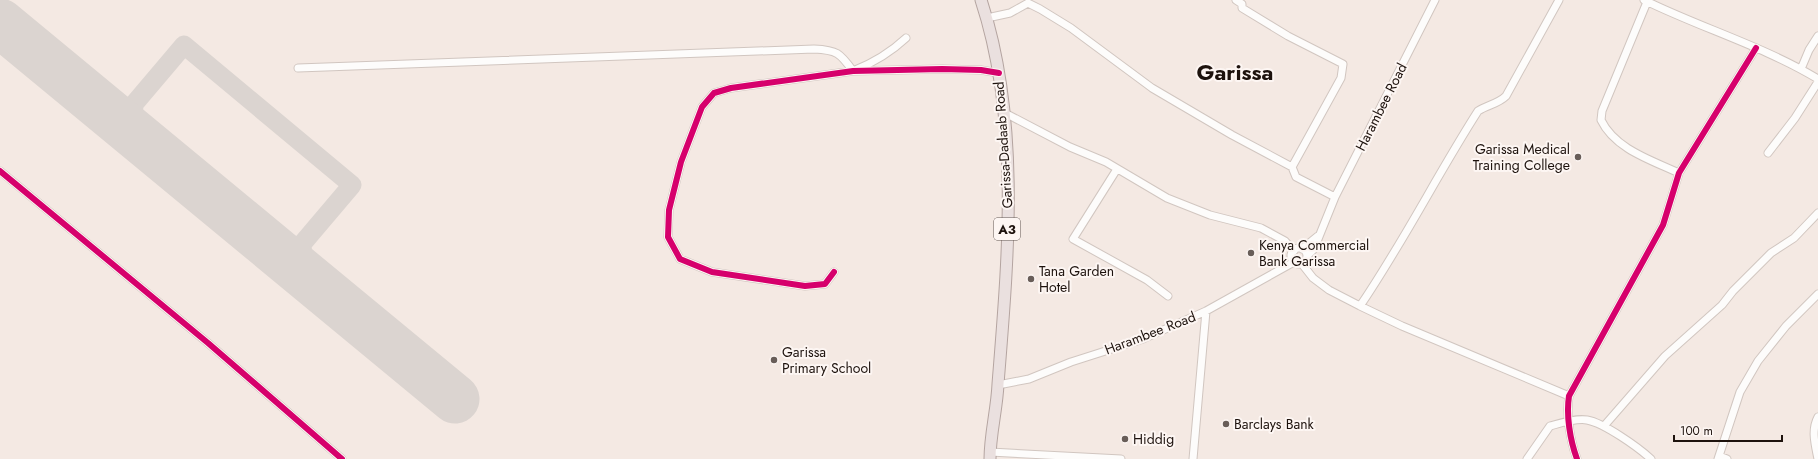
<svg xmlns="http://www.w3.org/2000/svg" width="1818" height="459" font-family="Jost,sans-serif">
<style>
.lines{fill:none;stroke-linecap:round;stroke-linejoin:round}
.taxiway{stroke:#dbd4d0;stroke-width:19}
.runway{stroke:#dbd4d0;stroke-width:49}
.minor-casing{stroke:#d1c6c0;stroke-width:9}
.trunk-casing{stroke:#b4a4a0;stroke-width:13}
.minor{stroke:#fdfcfb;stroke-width:7}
.trunk{stroke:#eae0df;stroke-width:11}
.cycleway-casing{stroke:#fdf6f3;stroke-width:8}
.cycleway{stroke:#d6006c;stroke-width:6}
.poi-dot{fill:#685d58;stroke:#fdf6f3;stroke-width:1.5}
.labels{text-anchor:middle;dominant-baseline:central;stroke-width:4;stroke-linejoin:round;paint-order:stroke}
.shield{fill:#fdf6f3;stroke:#605652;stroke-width:1}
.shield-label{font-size:13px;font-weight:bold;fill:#1d120d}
.street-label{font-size:14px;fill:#1d120d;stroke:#fdf6f3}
.poi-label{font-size:14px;fill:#1d120d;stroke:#fdf6f3;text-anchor:start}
.town-label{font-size:22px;font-weight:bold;fill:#1d120d;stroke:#fdf6f3}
</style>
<rect width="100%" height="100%" fill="#f4e9e3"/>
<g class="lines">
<path class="taxiway" d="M133 121 134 104 184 45 352 185 302 244 303 260"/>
<path class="runway" d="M0 23 455 399"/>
<defs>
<path id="minor" d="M1236 0 1242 4V8L1288 36 1343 64 1341 78 1292 167
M1644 0C1701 28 1763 46 1818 79
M1647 2 1602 111 1601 120C1615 149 1651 160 1679 173
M987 18 1010 13 1028 3 1040 9 1071 28 1152 88 1232 135 1292 167 1296 177 1335 197
M298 68 814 49C837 50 840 53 853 71 873 63 890 53 906 38
M1801 69 1809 50 1818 36
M1003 112 1070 147 1106 162 1167 198 1210 215 1261 228 1285 241 1294 251
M1768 153 1795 118 1818 82
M1117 169 1073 239 1147 280 1168 296
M0 171 208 343 342 459
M1291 256a8 8 0 1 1 16 0a8 8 0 1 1-16 0Z
M1302 249 1318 236
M1307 256 1314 249 1335 197 1435 0
M1302 264 1313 278 1329 290 1360 306 1402 326 1569 396
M834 272 825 284 805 286 712 272 680 259 668 237 669 210 681 162 702 107 714 93 731 88 853 71 942 69 981 70 999 73
M1360 306C1403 243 1437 175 1478 111 1487 105 1498 104 1506 96L1559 0
M998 385 1029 379 1071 362 1143 339 1206 311 1294 262
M1604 426 1665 356 1722 305 1733 291 1771 253 1794 238 1818 213
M990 452 1121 459
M1719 456 1727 459
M1193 459 1206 311
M1527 459 1550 426C1561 423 1576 418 1587 420 1604 423 1638 447 1651 459
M1577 459C1570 440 1566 415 1569 396L1663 225 1679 173 1756 48
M1718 459 1740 392 1758 361 1786 326 1818 294
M1818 459C1815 444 1811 430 1818 417"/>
<path id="trunk" d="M981 0C1021 121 1008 259 998 384 997 409 990 434 990 459"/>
</defs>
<use href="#minor" class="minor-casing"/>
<use href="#trunk" class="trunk-casing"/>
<use href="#minor" class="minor"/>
<use href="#trunk" class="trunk"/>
<defs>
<path id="cycleway" d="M0 171 208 343 342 459
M834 272 825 284 805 286 712 272 680 259 668 237 669 210 681 162 702 107 714 93 731 88 853 71 942 69 981 70 999 73
M1577 459C1570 440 1566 415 1569 396L1663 225 1679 173 1756 48"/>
</defs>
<use href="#cycleway" class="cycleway-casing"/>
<use href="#cycleway" class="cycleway"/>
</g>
<g class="poi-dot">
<circle cx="1578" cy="157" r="4"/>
<circle cx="1251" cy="253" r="4"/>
<circle cx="1031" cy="279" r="4"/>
<circle cx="774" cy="360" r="4"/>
<circle cx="1226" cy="424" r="4"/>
<circle cx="1125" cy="439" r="4"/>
</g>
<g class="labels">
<rect class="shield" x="994" y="218" width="26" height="22" rx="3"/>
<g class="shield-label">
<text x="1007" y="229">A3</text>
</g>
<g class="street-label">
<text transform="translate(1381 107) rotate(-63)">Harambee Road</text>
<text transform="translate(1003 145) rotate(-94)">Garissa-Dadaab Road</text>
<text transform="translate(1150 333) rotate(-21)">Harambee Road</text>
</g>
<g class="poi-label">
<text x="1570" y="149" text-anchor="end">Garissa Medical<tspan x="1570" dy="16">Training College</tspan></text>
<text x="1259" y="245">Kenya Commercial<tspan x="1259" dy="16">Bank Garissa</tspan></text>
<text x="1039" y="271">Tana Garden<tspan x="1039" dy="16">Hotel</tspan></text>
<text x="782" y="352">Garissa<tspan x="782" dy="16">Primary School</tspan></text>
<text x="1234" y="424">Barclays Bank</text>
<text x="1133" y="439">Hiddig</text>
</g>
<g class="town-label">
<text x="1235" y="72">Garissa</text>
</g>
</g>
<path d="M1674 435v6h108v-6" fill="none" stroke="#1d120d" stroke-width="2"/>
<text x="1680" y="435" font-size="12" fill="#1d120d" stroke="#fdf6f3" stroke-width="3" paint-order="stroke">100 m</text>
</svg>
